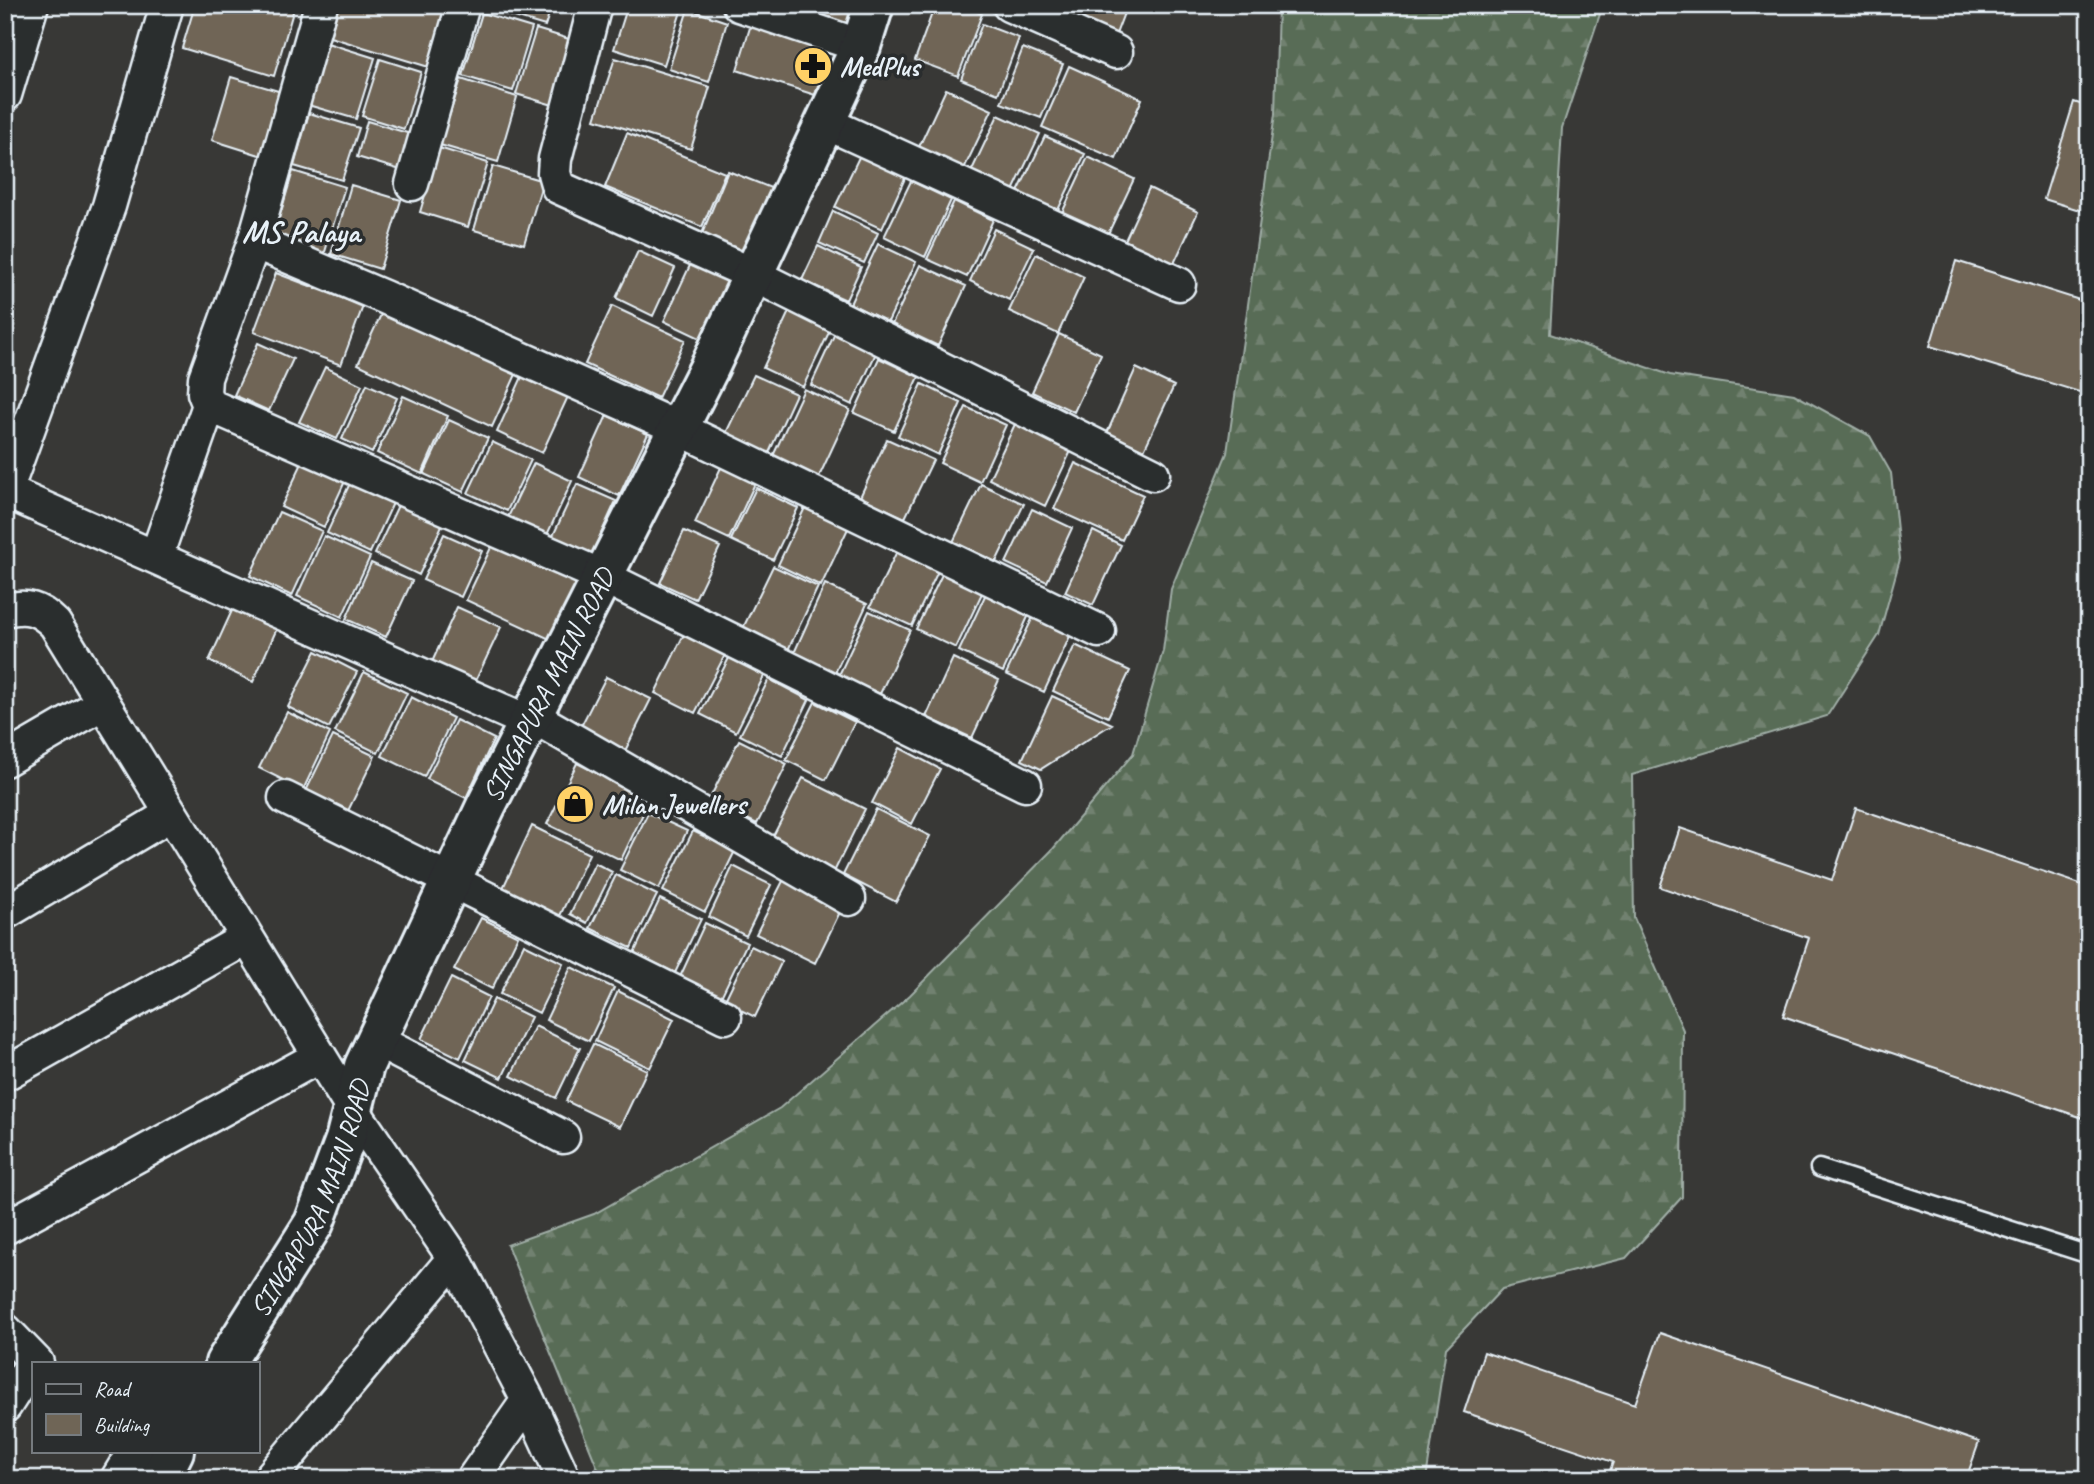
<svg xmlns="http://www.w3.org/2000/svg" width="2094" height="1484" font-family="Caveat,sans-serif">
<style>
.forest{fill:url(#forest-firs);stroke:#a0aea7;stroke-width:2}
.building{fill:#6f6556;stroke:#e8f1f8;stroke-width:2}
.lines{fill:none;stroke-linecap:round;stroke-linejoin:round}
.lane-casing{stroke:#e8f1f8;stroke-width:21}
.street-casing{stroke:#e8f1f8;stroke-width:37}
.secondary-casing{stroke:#e8f1f8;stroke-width:44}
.lane{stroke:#2a2d2e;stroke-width:16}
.street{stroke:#2a2d2e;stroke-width:32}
.secondary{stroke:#2a2d2e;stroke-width:38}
.labels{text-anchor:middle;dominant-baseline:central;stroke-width:7;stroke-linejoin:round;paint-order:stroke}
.poi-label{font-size:28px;font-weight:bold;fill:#e8f1f8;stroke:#2a2d2e;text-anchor:start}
.street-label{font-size:28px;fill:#e8f1f8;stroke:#2a2d2e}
.quarter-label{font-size:32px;font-weight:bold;fill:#e8f1f8;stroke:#2a2d2e}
</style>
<defs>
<pattern id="forest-firs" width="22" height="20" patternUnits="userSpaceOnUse" patternTransform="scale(1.75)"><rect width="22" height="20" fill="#596c56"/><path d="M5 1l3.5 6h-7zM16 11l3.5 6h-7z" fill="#71816f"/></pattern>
</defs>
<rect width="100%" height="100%" fill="#383836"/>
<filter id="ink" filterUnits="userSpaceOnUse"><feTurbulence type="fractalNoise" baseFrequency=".0143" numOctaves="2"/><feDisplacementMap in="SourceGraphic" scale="14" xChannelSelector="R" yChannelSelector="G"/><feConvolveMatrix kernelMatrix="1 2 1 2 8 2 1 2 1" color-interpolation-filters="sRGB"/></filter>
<g filter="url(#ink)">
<path class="forest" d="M1278 5H1603L1562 128 1550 334 1670 375 1794 394 1870 436 1891 473 1900 559 1879 635 1827 716 1632 775 1634 918 1683 1030 1682 1197 1626 1258 1502 1289 1446 1348 1426 1479H602L507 1245 594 1214 780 1108 910 995 1053 849 1133 754 1163 651 1171 589 1227 453 1275 114Z"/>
<path class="building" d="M195 5H295L274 76 182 48Z
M339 5H450L432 68 330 37Z
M485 5H552L545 26 484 8Z
M628 5H683L664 65 614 49Z
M776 5H856L849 29Z
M935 5H960L982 14 958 76 915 60Z
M1069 5H1127L1113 42 1062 22Z
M688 9 727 22 709 82 669 69Z
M482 13 532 28 513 91 463 76Z
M752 21 830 46 815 95 737 70Z
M982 24 1019 38 998 94 961 79Z
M536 29 582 43 563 108 516 94Z
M327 43 375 58 356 119 308 105Z
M1023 48 1063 64 1041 118 1001 103Z
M615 58 710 87 691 149 595 119Z
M380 59 421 72 404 129 362 116Z
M1069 66 1142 99 1116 159 1042 127Z
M231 77 285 93 266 157 212 140Z
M461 79 517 97 498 162 440 145Z
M946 89 992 110 963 171 918 149Z
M2074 102 2089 107V213L2044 199Z
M309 113 359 128 342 180 294 166Z
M998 115 1040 134 1013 191 971 172Z
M367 121 414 135 404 171 357 157Z
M627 133 725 173 702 227 605 187Z
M1045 136 1085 154 1057 212 1017 194Z
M439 148 488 163 468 227 420 212Z
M860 155 906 176 882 229 835 207Z
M1088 157 1134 179 1107 236 1061 215Z
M493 166 543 181 524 244 474 230Z
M293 171 345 187 324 255 273 239Z
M728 171 771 188 745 254 701 236Z
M911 181 951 200 925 257 884 237Z
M351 185 401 200 380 269 331 254Z
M1149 188 1198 212 1170 272 1121 249Z
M954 201 993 220 967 277 927 259Z
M833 211 878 233 864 263 819 243Z
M994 229 1034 248 1009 300 970 281Z
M878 244 916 262 888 322 850 304Z
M818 246 861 267 846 300 802 280Z
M638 251 675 268 653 316 616 298Z
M1036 254 1084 277 1058 334 1009 311Z
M692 261 732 280 704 340 664 321Z
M1956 261 2089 303V395L1930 346Z
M920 265 966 286 938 346 892 324Z
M276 273 363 306 341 365 254 332Z
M792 305 833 324 803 387 763 368Z
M612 306 685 340 658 398 585 364Z
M384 308 518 370 492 427 358 364Z
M835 333 876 353 852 405 811 385Z
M1059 334 1101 354 1074 412 1032 392Z
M258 343 293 359 269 411 234 395Z
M879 358 919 377 894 431 854 413Z
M325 367 362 385 337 439 299 422Z
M526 368 571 390 542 453 497 432Z
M1136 368 1174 386 1144 450 1107 433Z
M754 375 796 394 768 455 725 435Z
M367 384 397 398 372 453 342 439Z
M922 384 961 403 938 455 898 436Z
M804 389 850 410 818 479 772 458Z
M403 396 448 416 422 474 377 453Z
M966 407 1006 425 980 482 940 463Z
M607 415 648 434 619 496 579 477Z
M449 420 488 438 463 492 424 474Z
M1015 424 1071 451 1045 506 989 479Z
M887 439 933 460 905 518 860 497Z
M492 442 531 460 507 511 468 493Z
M304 459 346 479 324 527 281 507Z
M724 461 758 477 729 539 695 523Z
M534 463 572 481 547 535 508 517Z
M1075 463 1143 495 1122 540 1054 509Z
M350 483 393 503 370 553 327 533Z
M577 484 616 501 590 558 551 540Z
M981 484 1024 504 996 562 953 542Z
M756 488 798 508 773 560 731 540Z
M809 499 852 520 821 586 778 565Z
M400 501 444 521 419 575 375 554Z
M1032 509 1072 528 1047 582 1006 563Z
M279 512 322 531 292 596 250 576Z
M684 531 720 547 695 599 660 583Z
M1093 531 1121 545 1093 605 1065 592Z
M444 534 482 551 461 597 423 580Z
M324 536 370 557 342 617 297 596Z
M495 539 584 580 556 642 466 600Z
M899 547 940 567 912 626 870 607Z
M371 563 412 581 386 637 346 619Z
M773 566 818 587 788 650 743 628Z
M944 570 984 589 956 648 916 629Z
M825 584 867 604 835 673 794 653Z
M989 587 1032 608 1003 672 959 651Z
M235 604 279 624 253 682 209 661Z
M457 607 501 627 475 682 432 662Z
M869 611 910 630 880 694 839 675Z
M1033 617 1071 634 1044 692 1006 674Z
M686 630 727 651 695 713 655 693Z
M1075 645 1130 671 1108 717 1053 691Z
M316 651 357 672 329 728 288 707Z
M730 656 765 674 736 732 700 714Z
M953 658 999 680 972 738 926 717Z
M364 672 407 693 378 753 335 732Z
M606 677 651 699 625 751 580 728Z
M769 679 809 700 782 756 740 735Z
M1052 696 1112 724 1041 769 1022 760Z
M411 697 453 718 424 777 382 756Z
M815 702 855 722 826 780 786 760Z
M287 712 330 733 303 790 259 768Z
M456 720 494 739 466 798 427 779Z
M333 736 375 756 345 817 303 797Z
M739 740 787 764 757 824 709 800Z
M900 748 940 769 912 824 872 803Z
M577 763 650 799 621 860 547 824Z
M803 778 865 809 834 872 771 840Z
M1856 808 2089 887V1120L1783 1016 1809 938 1660 887 1680 828 1832 880Z
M876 809 930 836 896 902 843 875Z
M648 813 687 831 659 889 620 870Z
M532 826 589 854 559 918 502 890Z
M693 831 735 851 705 912 663 891Z
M595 863 612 872 587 923 570 914Z
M733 866 771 885 746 936 709 917Z
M616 875 657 895 631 948 590 928Z
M784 879 842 908 815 963 756 934Z
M660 899 701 919 675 973 634 953Z
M481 918 518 936 492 989 454 970Z
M705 923 747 943 720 999 679 979Z
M524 944 563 963 539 1013 500 994Z
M751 946 782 961 755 1017 724 1002Z
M571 967 614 988 589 1041 546 1020Z
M451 978 489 997 460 1058 421 1039Z
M618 991 674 1019 650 1068 595 1041Z
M494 999 531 1017 502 1078 465 1060Z
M535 1026 580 1048 556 1098 511 1076Z
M593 1044 647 1070 620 1127 566 1101Z
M1660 1333 1979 1442 1966 1479H1607L1613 1462 1464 1412 1484 1352 1635 1404Z"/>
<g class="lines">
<defs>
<path id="lane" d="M1819 1168 2089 1255"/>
<path id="street" d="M321 5 254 242 384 297 678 428 1099 631
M595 5 555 159 554 173 558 187 752 274 1153 474
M739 5 861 46
M1009 5 1116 52
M5 95 32 5
M824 122 1179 284
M412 184 463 5
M254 242 205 378 204 393 209 405 604 577 1025 785
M5 491 529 722
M6 491 109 206 167 5
M156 557 209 405
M5 610C27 605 39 608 55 624L353 1110 454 1258 269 1479
M532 716 849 899
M5 760 103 703
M285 798 725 1017
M5 913 171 814
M377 1041 563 1137
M5 1074 247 938
M5 1228 320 1056
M454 1258 528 1400 564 1479
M5 1330 37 1363
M5 1406 34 1361
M135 1451 167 1479
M117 1479 134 1451
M473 1479 528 1400"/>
<g id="secondary">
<path id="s1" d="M225 1363 314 1223 345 1140 364 1066 486 806 709 368 861 46 874 5"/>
<path d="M160 1479 174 1451"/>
</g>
</defs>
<use href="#lane" class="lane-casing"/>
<use href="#street" class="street-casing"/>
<use href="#secondary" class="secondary-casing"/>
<use href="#lane" class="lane"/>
<use href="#street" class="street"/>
<use href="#secondary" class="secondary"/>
</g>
</g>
<defs>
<symbol id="pharmacy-disc" viewBox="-11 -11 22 22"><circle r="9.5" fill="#ffd166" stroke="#2a2d2e"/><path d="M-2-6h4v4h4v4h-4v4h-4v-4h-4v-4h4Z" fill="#111"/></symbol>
<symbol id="shop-disc" viewBox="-11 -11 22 22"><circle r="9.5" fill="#ffd166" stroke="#2a2d2e"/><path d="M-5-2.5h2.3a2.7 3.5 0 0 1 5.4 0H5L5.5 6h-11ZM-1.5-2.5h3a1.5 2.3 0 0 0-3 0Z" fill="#111"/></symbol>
</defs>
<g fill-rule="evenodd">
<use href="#pharmacy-disc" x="791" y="44" width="44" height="44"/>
<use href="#shop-disc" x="553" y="782" width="44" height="44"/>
</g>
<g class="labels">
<g class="poi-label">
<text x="840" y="66">MedPlus</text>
<text x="602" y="804">Milan Jewellers</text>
</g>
<g class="street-label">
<text stroke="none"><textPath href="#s1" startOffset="754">SINGAPURA MAIN ROAD</textPath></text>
<text stroke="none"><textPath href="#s1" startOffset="187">SINGAPURA MAIN ROAD</textPath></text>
</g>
<g class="quarter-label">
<text x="301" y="231">MS Palaya</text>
</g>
</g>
<rect width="2094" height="1484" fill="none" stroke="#2a2d2e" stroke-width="28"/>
<rect x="14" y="14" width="2066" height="1456" fill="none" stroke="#e8f1f8" stroke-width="2.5" filter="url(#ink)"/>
<rect x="32" y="1362" width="228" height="91" fill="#2a2d2e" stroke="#767b7f" stroke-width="2"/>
<rect x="46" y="1384" width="35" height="10" fill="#2a2d2e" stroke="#767b7f" stroke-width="2"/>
<text x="94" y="1396" font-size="21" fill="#e8f1f8">Road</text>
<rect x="46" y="1414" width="35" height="21" fill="#6f6556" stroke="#767b7f" stroke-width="2"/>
<text x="94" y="1432" font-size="21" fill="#e8f1f8">Building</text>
</svg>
